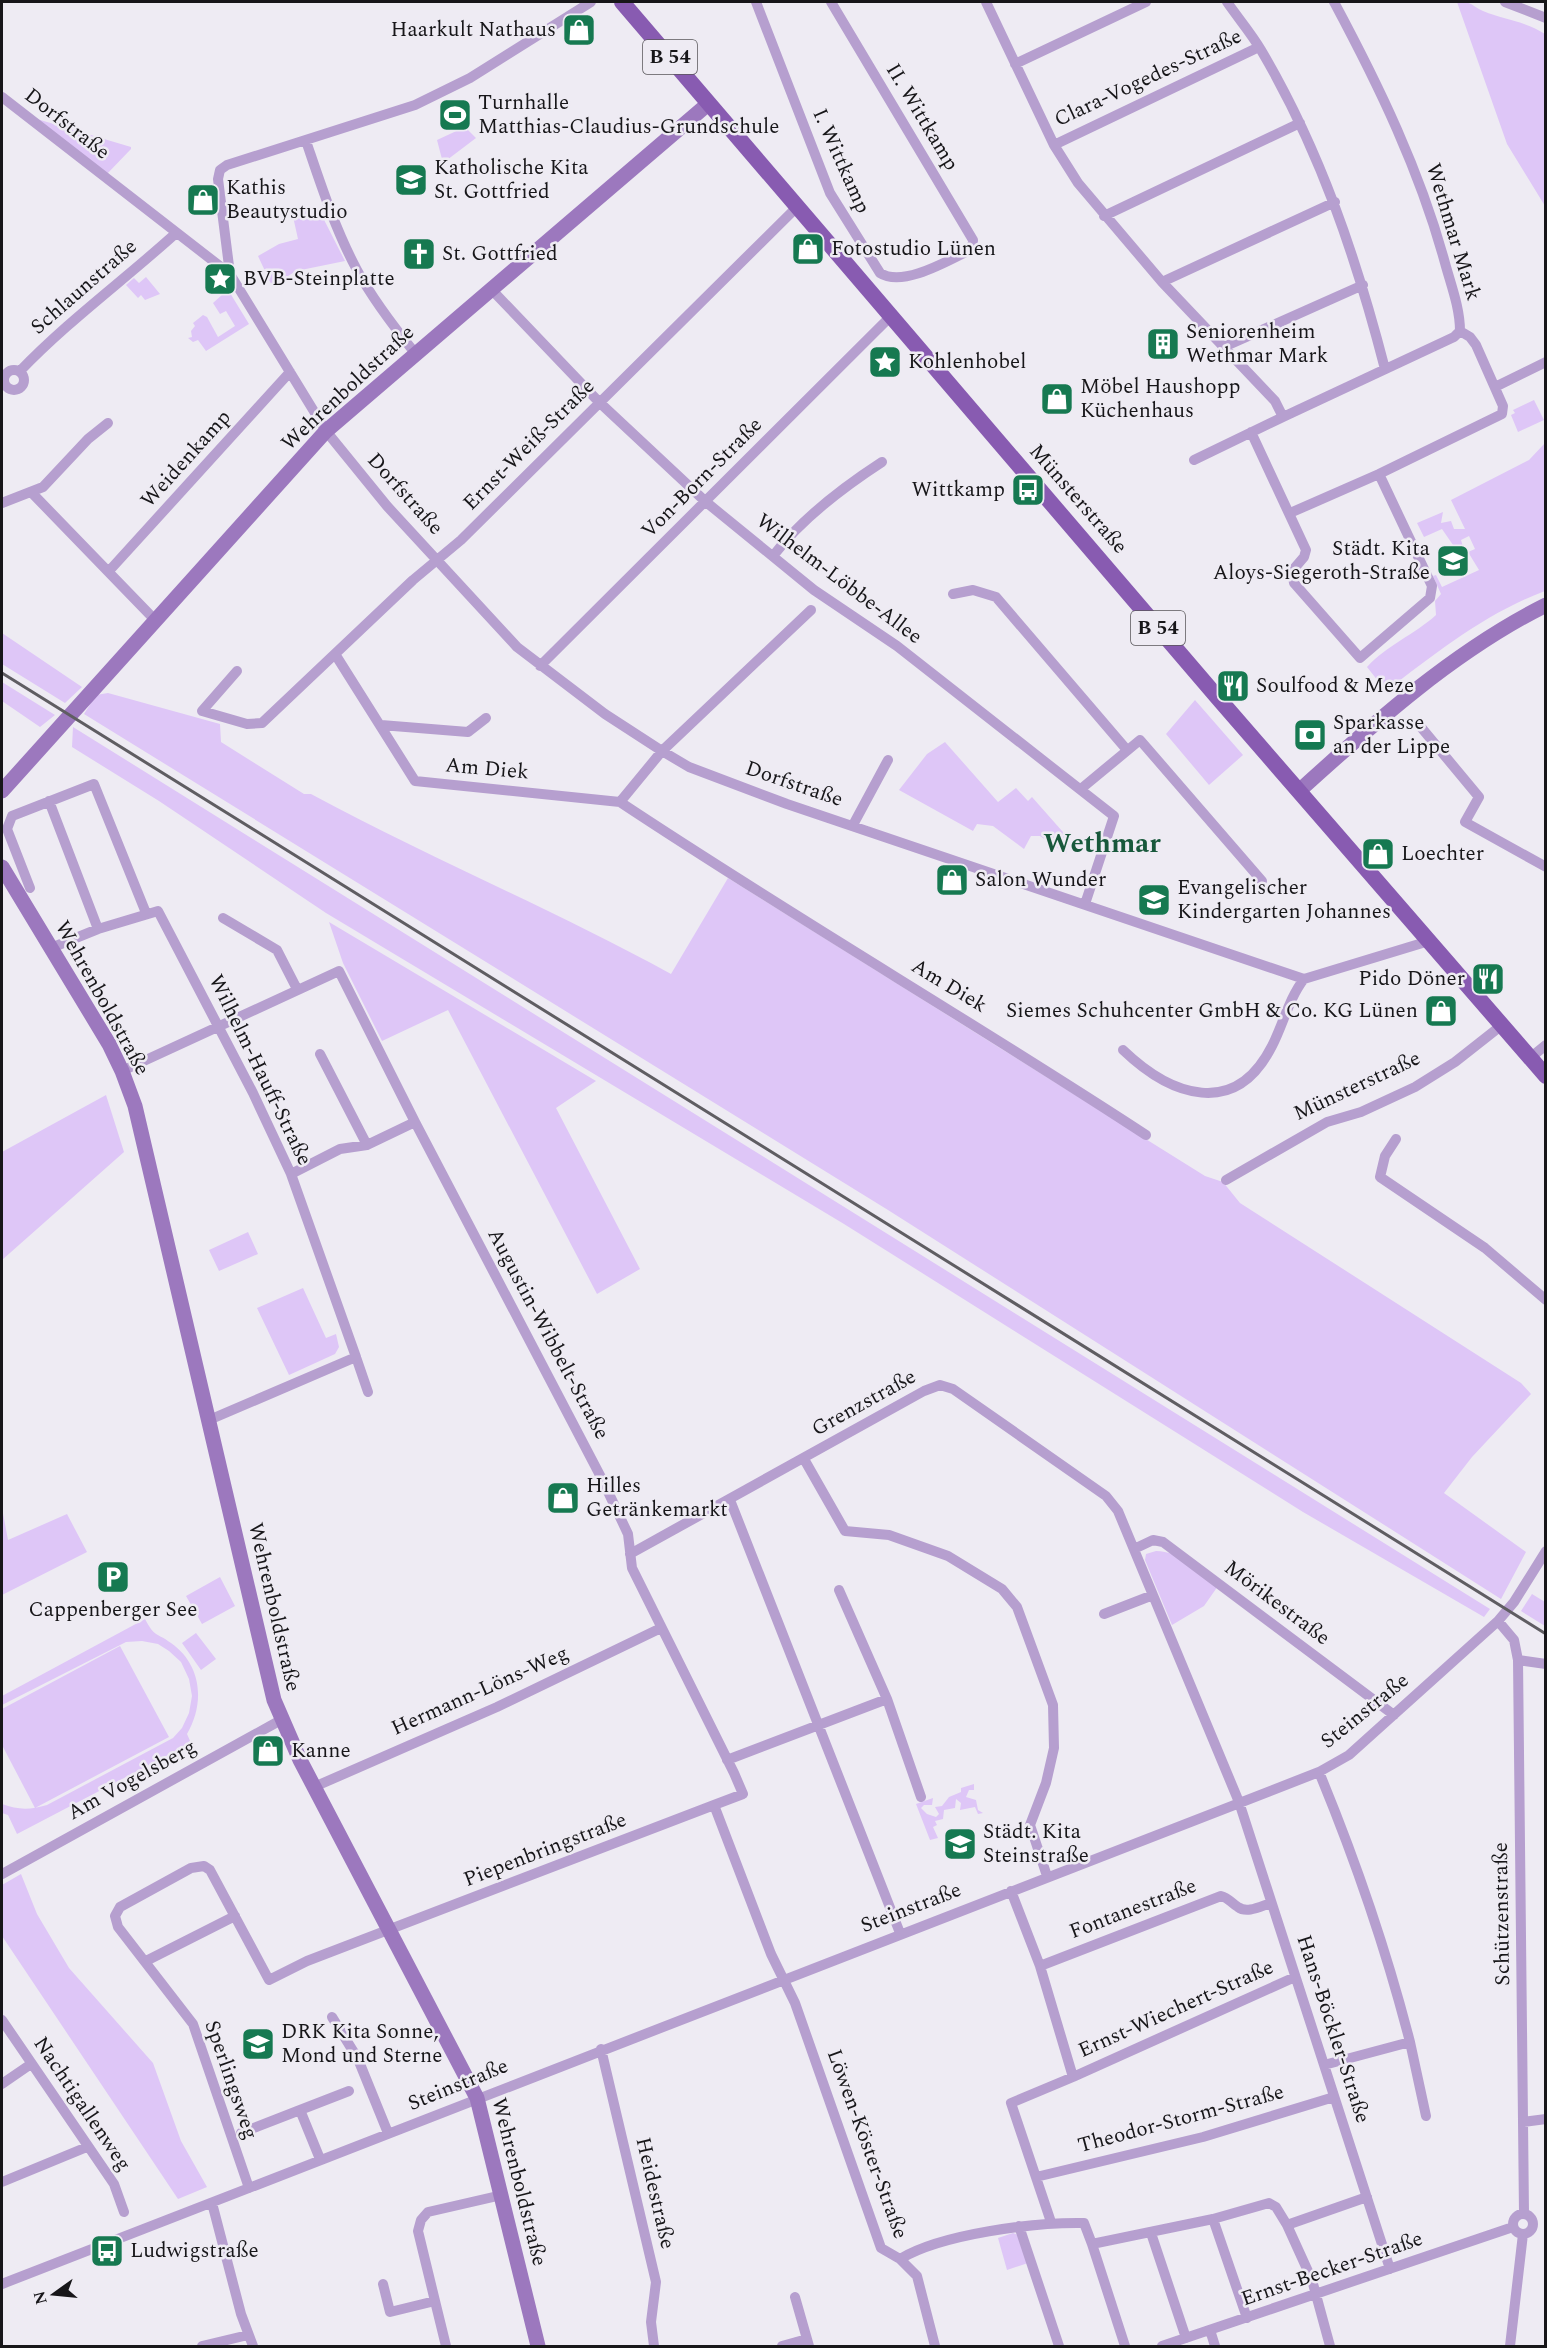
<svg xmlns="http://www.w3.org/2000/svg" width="1547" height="2348" font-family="Spectral,serif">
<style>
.green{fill:#dec6f7}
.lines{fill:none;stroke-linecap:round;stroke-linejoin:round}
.street{stroke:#b69fcf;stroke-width:10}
.secondary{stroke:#9c78be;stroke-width:15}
.primary{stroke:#885bb1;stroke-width:16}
.rail{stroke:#5f5d62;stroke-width:3}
.labels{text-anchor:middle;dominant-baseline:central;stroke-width:5;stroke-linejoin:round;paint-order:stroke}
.shield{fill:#eeebf3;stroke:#58565a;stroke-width:1.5}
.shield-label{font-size:20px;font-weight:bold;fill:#171619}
.poi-label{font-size:21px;fill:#171619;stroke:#eeebf3;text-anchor:start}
.street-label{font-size:21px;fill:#171619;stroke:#eeebf3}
.district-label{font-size:27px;font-weight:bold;fill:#18583b;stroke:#eeebf3}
</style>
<rect width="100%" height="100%" fill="#eeebf3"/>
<path class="green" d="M1457 2C1472 1 1471 6 1483 11 1505 20 1525 21 1545 34V206L1507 144Z
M37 119 131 147V149L106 175Z
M465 127 476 138 443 163 437 140Z
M317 206 345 261 296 271 272 286 258 256 279 244 298 239 292 212Z
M146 277 160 294 145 300 141 295 138 298 126 285 134 278 139 283Z
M230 293 249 324 206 351 198 340 193 342 188 338 192 337 191 331 195 326 193 323 203 315 207 317 218 337 235 326 226 311 220 314 213 303 223 294Z
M1534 400 1544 420 1518 432 1511 415 1515 413 1513 410Z
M1545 443V591C1486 613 1436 653 1386 691L1367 667C1387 645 1414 635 1436 615L1435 601 1441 594 1433 576 1436 575 1442 587 1479 570 1468 552 1475 549 1469 536 1461 540 1464 550 1460 545H1453L1442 529 1424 537 1417 523 1443 512 1441 523 1451 521 1454 529H1465L1451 500 1529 460Z
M2 633 82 687 65 703 2 664Z
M2 682 55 715 40 727 2 701Z
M108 693 220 724 221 742 304 794H311C429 858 553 909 671 974L728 878 1205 1176 1223 1182 1240 1203 1521 1383 1531 1394 1472 1457 1444 1493 1526 1552 1501 1599 888 1210 84 714 96 695Z
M1195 700 1243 755 1209 785 1166 734Z
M73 727 1490 1609 1484 1617 1303 1512 844 1224 326 913 159 801 72 747Z
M945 742 998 802 1016 788 1028 801 1032 797 1070 840 1066 854 1040 836H1031L1024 849 993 826 977 824 973 831 899 790 927 754Z
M329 922 596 1081 556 1108 640 1269 597 1294 448 1010 382 1041 343 963Z
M106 1095 124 1152 2 1260V1152Z
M248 1232 258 1254 219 1271 209 1250Z
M303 1288 326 1338 336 1334 339 1347 335 1354 289 1375 257 1308Z
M2 1508 8 1540 67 1514 87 1552 2 1595Z
M1156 1551C1180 1551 1200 1572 1218 1586L1204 1606 1172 1625 1145 1560 1146 1554Z
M220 1577 235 1606 202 1624 186 1596Z
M1532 1594 1545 1602V1626L1521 1611Z
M145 1619C155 1638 156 1632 171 1643 202 1665 205 1703 187 1734L191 1743 17 1834 8 1815 2 1813V1804C18 1810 30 1810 47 1805L173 1738 182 1728 189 1713 192 1696 189 1679 181 1662 169 1651 158 1644 142 1641 126 1642 2 1705V1696Z
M196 1633 216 1659 201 1670 182 1643Z
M120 1646 169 1737 35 1808 2 1745V1709Z
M974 1784V1790H969L966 1797 976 1800 978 1810 983 1813 978 1814 975 1807 960 1810 961 1803 956 1799 955 1808 944 1810 943 1819 935 1821 937 1825 933 1827 938 1838 930 1840 916 1804 933 1798 932 1805H924L921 1808 927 1814 936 1817 939 1814 935 1807 942 1806 949 1797 961 1792V1788Z
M21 1874 37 1914 69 1968 153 2063 181 2141 207 2187 178 2199 2 1936V1885Z
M1013 2233 1018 2235 1028 2263 1007 2270 998 2238Z"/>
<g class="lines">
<path class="street" d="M756 2 830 193 880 273C903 288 949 260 972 249L973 240 831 2
M986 2 1054 145 1078 183 1162 282 1275 401 1283 417 1454 337 1460 331C1460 308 1451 285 1445 263 1420 171 1379 86 1334 2
M1227 2C1238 18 1251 33 1261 50 1320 150 1356 257 1385 369
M1505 2 1546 18
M1015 64 1146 2
M2 97 230 274 326 431 387 506 517 647 605 714 662 751 689 767 787 804 1304 979 1429 941
M306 141C321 185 335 229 357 270 373 300 394 327 415 353
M1054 145 1259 47
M1104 216 1300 123
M230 274 218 179 220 170 227 165 415 105 470 78 591 2
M1162 282 1335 202
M491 289 599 402 706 502 814 590 897 646 1114 816 1085 904
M1226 346 1363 285
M4 380a10 10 0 1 1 20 0a10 10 0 1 1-20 0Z
M20 371C68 321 123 281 175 234
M1495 387 1546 362
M1251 432 1306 550 1304 557 1292 571 1294 583 1360 658 1430 598 1432 586 1379 474
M1194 460 1283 417
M32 493 155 620
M2 503 43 487 88 439 108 423
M1290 513 1379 474 1502 414 1503 406 1476 345 1470 337 1460 331
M773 556C802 518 842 488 882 462
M109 571 290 372
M953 594 973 590 996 597 1127 750
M811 610 662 751 620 802C793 917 972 1021 1146 1135
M335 654 415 781 620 802
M540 666 891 316
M237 671 202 711 247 724 262 723 413 580 461 540 797 207
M381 725 468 732 486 718
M1420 726 1479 797 1465 822 1546 867
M1082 788 1140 740 1262 881
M49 801 98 929
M853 825 888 760
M30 888 7 829 12 816 94 784 146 913
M223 918 277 950 297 989
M51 948 98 929 158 911 253 1093 291 1174 356 1357 209 1420
M1123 1050C1171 1096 1235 1119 1272 1046 1283 1025 1289 998 1304 979
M320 1054 367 1145
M1530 1058 1546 1045
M122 1071 339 971 415 1122 603 1481 628 1534 632 1568 734 1773 743 1794 714 1805 771 1954 795 2003 881 2248 900 2259 917 2276 935 2346
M1396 1139 1385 1156 1380 1177 1485 1248 1546 1300
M291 1174 340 1149 367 1145 415 1122
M1226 1180 1327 1122 1361 1112 1415 1087 1455 1062 1502 1025
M356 1357 368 1392
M804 1459 845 1531 889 1535 948 1556 1002 1589 1017 1607 1053 1705 1054 1748 1046 1783 1030 1825 1047 1876
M730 1500 900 1933
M1134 1549 1153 1540 1163 1542 1394 1715
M630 1554 924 1391 940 1385 953 1389 1106 1496 1118 1511 1239 1802 1390 2269
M839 1590 887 1699 921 1797
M1104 1614 1153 1595
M1498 1621 1514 1640 1518 1660 1524 2213
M1518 1660 1546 1664
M727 1760 887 1699
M1319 1772C1355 1859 1386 1949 1410 2042L1324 2065
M314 1787 497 1707 661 1628
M2 1874 281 1720
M1011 1891 1040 1966 1073 2077 1011 2103 1051 2222
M146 1961 235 1916
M1040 1966 1221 1896C1229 1898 1231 1903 1238 1907 1247 1914 1261 1906 1271 1903
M332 2017 358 2059 388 2133
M2 2020 114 2184 124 2212
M1410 2042 1426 2116
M601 2049 656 2282 651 2322 654 2346
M1073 2077 1295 1977
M2 2084 31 2064
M300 2110 349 2091
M1523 2122 1546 2119
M241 2133 300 2110 320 2159
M1036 2177 1203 2137 1334 2097
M2 2182 87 2147
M249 2188 193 2024 118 1927 115 1916 120 1907 191 1868 204 1866 210 1870 269 1980 307 1961 714 1805
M212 2203 241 2314 253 2346
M1513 2224a10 10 0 1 1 20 0a10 10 0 1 1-20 0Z
M1213 2219 1247 2318
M1287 2225 1312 2280 1330 2346
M1019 2226 1059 2346
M1151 2233 1186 2338
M1092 2244 1125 2346
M900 2259C941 2234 1035 2222 1084 2223L1092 2244 1213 2219 1269 2203 1276 2207 1287 2225 1367 2197
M2 2284 1319 1772 1349 1755 1498 1621 1514 1602 1546 1551
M383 2284 390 2312 435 2301 418 2231 421 2220 428 2212 502 2195
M795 2297 809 2346
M435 2301 446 2346
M1210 2330 1215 2346
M202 2346 248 2335
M782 2346 807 2339
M1162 2346 1513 2227
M1510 2346 1523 2234"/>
<path class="secondary" d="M2 791 326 431 708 104
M1299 791C1374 723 1454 651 1546 605
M2 867 109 1044 122 1071 135 1106 274 1700 300 1760 477 2098 538 2346"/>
<path class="primary" d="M622 2 1218 698 1546 1076"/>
<path class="rail" d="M2 673 1546 1634"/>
</g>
<defs>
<symbol id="shop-square" viewBox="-11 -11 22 22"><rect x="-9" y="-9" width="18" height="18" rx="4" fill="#167951" stroke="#eeebf3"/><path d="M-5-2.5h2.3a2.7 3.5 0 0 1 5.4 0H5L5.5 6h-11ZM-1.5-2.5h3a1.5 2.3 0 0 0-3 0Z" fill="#fff"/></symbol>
<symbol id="stadium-square" viewBox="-11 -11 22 22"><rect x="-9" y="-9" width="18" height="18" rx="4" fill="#167951" stroke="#eeebf3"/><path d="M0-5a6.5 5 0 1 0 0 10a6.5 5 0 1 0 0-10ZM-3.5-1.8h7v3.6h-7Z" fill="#fff"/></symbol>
<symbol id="school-square" viewBox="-11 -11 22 22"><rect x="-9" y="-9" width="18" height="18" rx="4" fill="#167951" stroke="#eeebf3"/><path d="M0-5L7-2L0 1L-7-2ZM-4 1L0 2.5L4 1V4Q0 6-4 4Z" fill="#fff"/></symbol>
<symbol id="church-square" viewBox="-11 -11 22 22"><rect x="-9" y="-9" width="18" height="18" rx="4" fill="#167951" stroke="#eeebf3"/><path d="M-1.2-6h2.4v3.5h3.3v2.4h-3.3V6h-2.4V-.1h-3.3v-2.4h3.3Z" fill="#fff"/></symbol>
<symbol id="sight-square" viewBox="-11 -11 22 22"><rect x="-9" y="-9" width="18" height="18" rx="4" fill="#167951" stroke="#eeebf3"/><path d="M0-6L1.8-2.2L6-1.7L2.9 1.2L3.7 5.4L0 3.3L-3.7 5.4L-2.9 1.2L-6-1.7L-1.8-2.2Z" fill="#fff"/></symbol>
<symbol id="building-square" viewBox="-11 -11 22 22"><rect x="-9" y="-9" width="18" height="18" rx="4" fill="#167951" stroke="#eeebf3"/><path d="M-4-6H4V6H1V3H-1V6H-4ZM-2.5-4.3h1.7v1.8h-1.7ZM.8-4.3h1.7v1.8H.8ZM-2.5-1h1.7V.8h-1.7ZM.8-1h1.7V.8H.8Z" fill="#fff"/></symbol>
<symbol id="bus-square" viewBox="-11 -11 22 22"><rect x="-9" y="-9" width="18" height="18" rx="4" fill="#167951" stroke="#eeebf3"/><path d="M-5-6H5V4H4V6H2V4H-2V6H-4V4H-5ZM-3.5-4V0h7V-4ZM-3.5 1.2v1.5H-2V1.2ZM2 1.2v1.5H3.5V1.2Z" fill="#fff"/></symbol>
<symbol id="restaurant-square" viewBox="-11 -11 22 22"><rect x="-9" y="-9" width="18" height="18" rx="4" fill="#167951" stroke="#eeebf3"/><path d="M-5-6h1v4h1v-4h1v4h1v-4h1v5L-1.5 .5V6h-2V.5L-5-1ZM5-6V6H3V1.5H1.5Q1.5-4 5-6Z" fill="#fff"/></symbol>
<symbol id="bank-square" viewBox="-11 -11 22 22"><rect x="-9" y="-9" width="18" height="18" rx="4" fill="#167951" stroke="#eeebf3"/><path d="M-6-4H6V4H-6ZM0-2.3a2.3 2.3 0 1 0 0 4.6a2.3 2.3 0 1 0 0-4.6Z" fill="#fff"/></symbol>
<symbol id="parking-square" viewBox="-11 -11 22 22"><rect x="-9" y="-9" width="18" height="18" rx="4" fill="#167951" stroke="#eeebf3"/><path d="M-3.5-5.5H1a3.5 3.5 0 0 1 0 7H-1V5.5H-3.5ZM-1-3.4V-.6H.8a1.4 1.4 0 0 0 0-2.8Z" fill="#fff"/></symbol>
</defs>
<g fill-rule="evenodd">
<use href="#shop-square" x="560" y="11" width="38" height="38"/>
<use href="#stadium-square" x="436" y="96" width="38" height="38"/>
<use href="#school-square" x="392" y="161" width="38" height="38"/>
<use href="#shop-square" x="184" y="181" width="38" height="38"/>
<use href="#shop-square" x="789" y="230" width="38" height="38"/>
<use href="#church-square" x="400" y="235" width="38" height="38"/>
<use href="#sight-square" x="201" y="260" width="38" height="38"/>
<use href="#building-square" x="1144" y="325" width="38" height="38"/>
<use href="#sight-square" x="866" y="343" width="38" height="38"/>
<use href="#shop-square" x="1038" y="380" width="38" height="38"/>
<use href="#bus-square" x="1009" y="471" width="38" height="38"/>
<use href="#school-square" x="1434" y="542" width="38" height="38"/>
<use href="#restaurant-square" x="1214" y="667" width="38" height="38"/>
<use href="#bank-square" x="1291" y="716" width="38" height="38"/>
<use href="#shop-square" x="1359" y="835" width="38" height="38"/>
<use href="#shop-square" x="933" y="861" width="38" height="38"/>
<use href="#school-square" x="1135" y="881" width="38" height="38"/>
<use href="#restaurant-square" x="1469" y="960" width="38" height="38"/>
<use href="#shop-square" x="1422" y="992" width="38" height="38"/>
<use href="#shop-square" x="544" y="1479" width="38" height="38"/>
<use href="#parking-square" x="94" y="1558" width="38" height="38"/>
<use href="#shop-square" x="249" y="1732" width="38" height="38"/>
<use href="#school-square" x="941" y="1825" width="38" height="38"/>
<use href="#school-square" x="239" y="2025" width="38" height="38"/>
<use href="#bus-square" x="88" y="2232" width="38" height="38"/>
</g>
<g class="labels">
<g class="shield">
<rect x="643" y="40" width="54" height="34" rx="4.5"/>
<rect x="1131" y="611" width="54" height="34" rx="4.5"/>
</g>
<g class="shield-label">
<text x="670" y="57">B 54</text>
<text x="1158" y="628">B 54</text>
</g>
<g class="poi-label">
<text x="556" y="30" text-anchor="end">Haarkult Nathaus</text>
<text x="478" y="103">Turnhalle<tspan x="478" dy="24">Matthias-Claudius-Grundschule</tspan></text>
<text x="434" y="168">Katholische Kita<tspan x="434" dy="24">St. Gottfried</tspan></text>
<text x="226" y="188">Kathis<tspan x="226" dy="24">Beautystudio</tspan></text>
<text x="831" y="249">Fotostudio Lünen</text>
<text x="442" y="254">St. Gottfried</text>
<text x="243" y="279">BVB-Steinplatte</text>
<text x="1186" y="332">Seniorenheim<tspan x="1186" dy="24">Wethmar Mark</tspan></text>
<text x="908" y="362">Kohlenhobel</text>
<text x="1080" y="387">Möbel Haushopp<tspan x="1080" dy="24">Küchenhaus</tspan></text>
<text x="1005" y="490" text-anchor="end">Wittkamp</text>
<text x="1430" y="549" text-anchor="end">Städt. Kita<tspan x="1430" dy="24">Aloys-Siegeroth-Straße</tspan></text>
<text x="1256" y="686">Soulfood &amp; Meze</text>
<text x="1333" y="723">Sparkasse<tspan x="1333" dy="24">an der Lippe</tspan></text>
<text x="1401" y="854">Loechter</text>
<text x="975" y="880">Salon Wunder</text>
<text x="1177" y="888">Evangelischer<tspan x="1177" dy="24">Kindergarten Johannes</tspan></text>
<text x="1465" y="979" text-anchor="end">Pido Döner</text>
<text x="1418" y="1011" text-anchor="end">Siemes Schuhcenter GmbH &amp; Co. KG Lünen</text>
<text x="586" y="1486">Hilles<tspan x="586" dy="24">Getränkemarkt</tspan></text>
<text x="113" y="1610" text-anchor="middle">Cappenberger See</text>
<text x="291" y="1751">Kanne</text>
<text x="983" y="1832">Städt. Kita<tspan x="983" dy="24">Steinstraße</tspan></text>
<text x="281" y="2032">DRK Kita Sonne,<tspan x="281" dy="24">Mond und Sterne</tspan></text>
<text x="130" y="2251">Ludwigstraße</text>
</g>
<g class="street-label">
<text transform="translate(1148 78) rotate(-25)">Clara-Vogedes-Straße</text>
<text transform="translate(922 117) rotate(59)">II. Wittkamp</text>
<text transform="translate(67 124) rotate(38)">Dorfstraße</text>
<text transform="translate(841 161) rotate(66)">I. Wittkamp</text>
<text transform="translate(1453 232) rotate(73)">Wethmar Mark</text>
<text transform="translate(84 287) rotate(-41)">Schlaunstraße</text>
<text transform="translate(348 388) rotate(-43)">Wehrenboldstraße</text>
<text transform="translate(529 445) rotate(-45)">Ernst-Weiß-Straße</text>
<text transform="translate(186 459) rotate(-48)">Weidenkamp</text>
<text transform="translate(702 478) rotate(-45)">Von-Born-Straße</text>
<text transform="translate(405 494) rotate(48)">Dorfstraße</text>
<text transform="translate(1078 499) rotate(49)">Münsterstraße</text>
<text transform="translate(839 579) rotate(37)">Wilhelm-Löbbe-Allee</text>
<text transform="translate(487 769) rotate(5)">Am Diek</text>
<text transform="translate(794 784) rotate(19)">Dorfstraße</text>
<text transform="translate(949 986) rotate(31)">Am Diek</text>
<text transform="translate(102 998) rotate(61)">Wehrenboldstraße</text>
<text transform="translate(260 1070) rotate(64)">Wilhelm-Hauff-Straße</text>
<text transform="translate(1357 1086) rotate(-25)">Münsterstraße</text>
<text transform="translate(548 1334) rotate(62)">Augustin-Wibbelt-Straße</text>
<text transform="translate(864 1403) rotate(-29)">Grenzstraße</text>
<text transform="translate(1277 1603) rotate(37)">Mörikestraße</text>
<text transform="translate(274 1607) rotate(77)">Wehrenboldstraße</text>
<text transform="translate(480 1691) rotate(-24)">Hermann-Löns-Weg</text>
<text transform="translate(1365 1711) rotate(-39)">Steinstraße</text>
<text transform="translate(132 1780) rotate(-29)">Am Vogelsberg</text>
<text transform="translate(545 1850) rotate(-21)">Piepenbringstraße</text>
<text transform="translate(911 1908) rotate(-21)">Steinstraße</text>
<text transform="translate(1133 1909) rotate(-21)">Fontanestraße</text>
<text transform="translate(1502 1914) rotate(-91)">Schützenstraße</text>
<text transform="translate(1176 2009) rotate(-24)">Ernst-Wiechert-Straße</text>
<text transform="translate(1333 2029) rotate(72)">Hans-Böckler-Straße</text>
<text transform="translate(231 2080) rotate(71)">Sperlingsweg</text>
<text transform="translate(458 2085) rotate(-22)">Steinstraße</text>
<text transform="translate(82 2104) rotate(56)">Nachtigallenweg</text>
<text transform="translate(1181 2119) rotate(-15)">Theodor-Storm-Straße</text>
<text transform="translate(867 2144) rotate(70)">Löwen-Köster-Straße</text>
<text transform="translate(519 2182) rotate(76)">Wehrenboldstraße</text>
<text transform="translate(655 2193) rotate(77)">Heidestraße</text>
<text transform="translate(1332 2269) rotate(-19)">Ernst-Becker-Straße</text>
</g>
<g class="district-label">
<text x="1102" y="844">Wethmar</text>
</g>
</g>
<rect width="1547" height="2348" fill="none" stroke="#171619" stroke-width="6"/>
<g transform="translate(54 2294) rotate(255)" stroke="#eeebf3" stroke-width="4.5" paint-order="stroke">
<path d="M0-4.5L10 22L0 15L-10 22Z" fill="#171619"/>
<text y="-9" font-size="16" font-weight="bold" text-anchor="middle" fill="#171619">N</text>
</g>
</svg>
